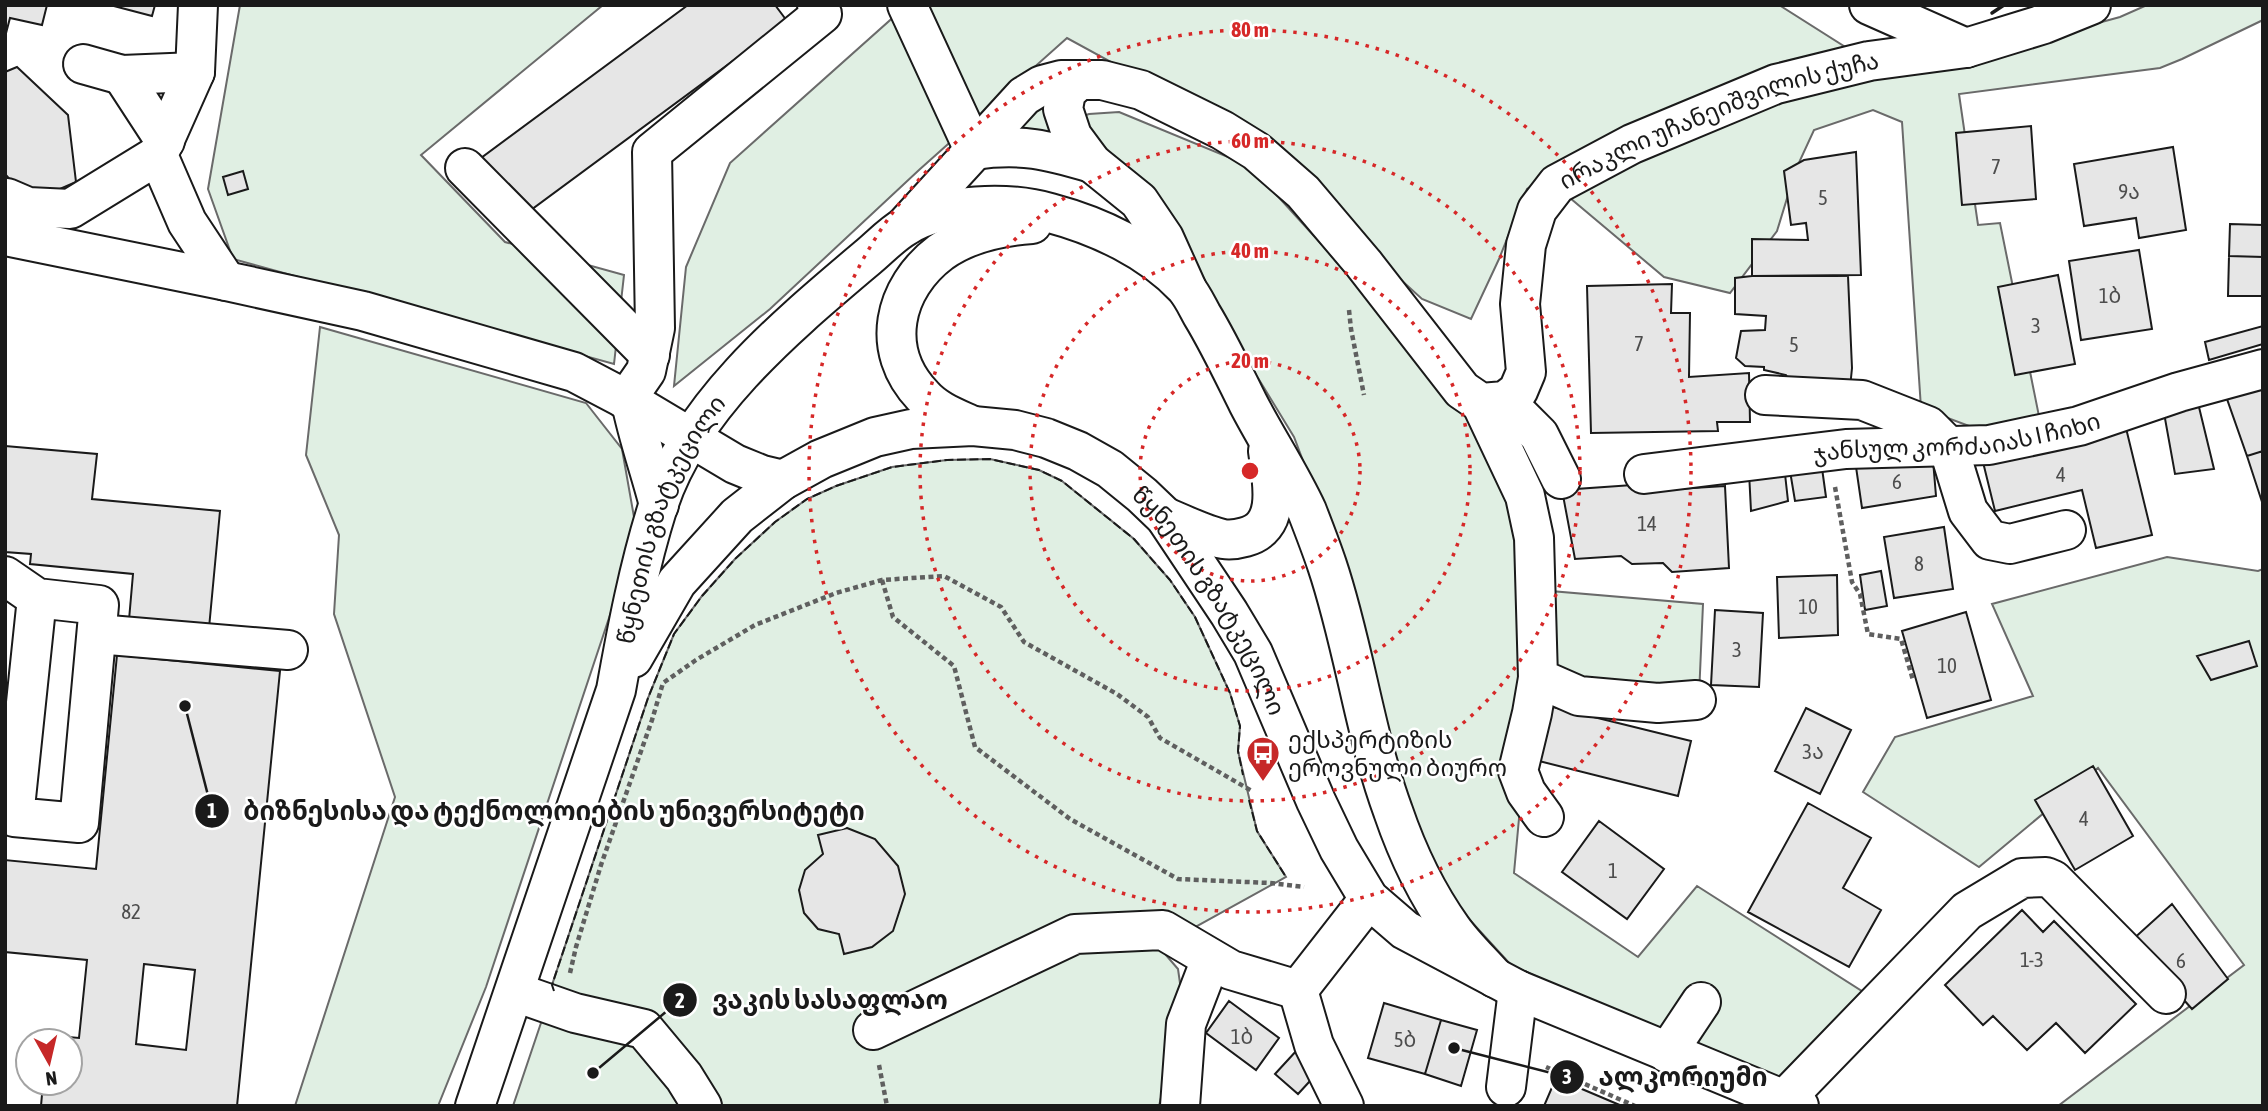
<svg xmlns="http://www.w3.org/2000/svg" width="2268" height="1111" font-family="'Asap Condensed','Noto Sans Georgian',sans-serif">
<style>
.green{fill:#e0efe3;stroke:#6a6a6a;stroke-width:2}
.building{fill:#e6e6e6;stroke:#1a1a1a;stroke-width:2;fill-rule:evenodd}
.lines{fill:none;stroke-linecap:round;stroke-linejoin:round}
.minor-casing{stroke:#1a1a1a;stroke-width:42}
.major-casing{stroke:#1a1a1a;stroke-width:42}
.path{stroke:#5f5f5f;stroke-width:4.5;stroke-dasharray:5 3.5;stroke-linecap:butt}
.minor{stroke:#fff;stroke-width:38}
.major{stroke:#fff;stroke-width:38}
.fence{stroke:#1a1a1a;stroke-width:2;stroke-dasharray:9 3.5;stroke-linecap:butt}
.wall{stroke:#1a1a1a;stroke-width:3.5}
.ring{fill:none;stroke:#d62828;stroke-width:3.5;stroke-dasharray:3.5 7}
.labels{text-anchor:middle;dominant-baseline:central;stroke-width:5;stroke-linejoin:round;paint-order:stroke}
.number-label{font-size:21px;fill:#4d4d4d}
.street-label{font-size:24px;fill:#1a1a1a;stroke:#fff}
.poi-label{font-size:24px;fill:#1a1a1a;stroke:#fff;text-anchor:start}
.centre{fill:#d62828;stroke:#fff;stroke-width:3.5}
.ring-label{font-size:21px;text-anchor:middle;font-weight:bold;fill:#d62828;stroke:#fff;stroke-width:5;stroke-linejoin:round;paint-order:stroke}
.leader{fill:none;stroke:#1a1a1a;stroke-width:2.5}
.callout-dot{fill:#1a1a1a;stroke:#fff;stroke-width:2.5}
.mark-label{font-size:21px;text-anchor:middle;font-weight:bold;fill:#fff}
.callout-label{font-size:26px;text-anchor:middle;font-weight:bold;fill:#1a1a1a;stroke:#fff;stroke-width:5;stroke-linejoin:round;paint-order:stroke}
</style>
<rect width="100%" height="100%" fill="#fff"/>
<path class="green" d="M240 5H603L421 155 505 242 624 275 614 364 233 259 208 189Z
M897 5H1779L1850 50 1631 125 1527 189 1499 259 1471 319 1422 299 1400 279 1322 188 1276 152 1067 38 919 170 770 309 674 386 686 267 730 163 898 13Z
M2147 5H2263V20L2182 59 2160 68 1959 94 1978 225 2000 223 2042 431 1993 435 1921 408 1902 122 1873 110 1814 130 1796 169 1777 231 1730 293 1664 277 1570 198 1614 164 1758 103 2021 44 2120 17Z
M1049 99 1060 139 1011 131Z
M1119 112 1250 166 1325 248 1429 373 1479 427 1539 590 1703 604 1699 696 1531 688 1514 873 1638 957 1697 886 1868 995 1783 1087 1511 965 1435 882 1397 804 1348 580 1294 437 1222 319 1063 123 1089 114Z
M320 327 586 403 622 449 637 534 486 987 438 1106H295L395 797 334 614 339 535 306 455Z
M990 459 1039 470 1062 481 1134 539 1170 580 1195 617 1230 693 1240 726 1238 751 1257 831 1286 877 1159 947 1178 969 1183 1004 1159 1106H717L552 985 648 698 674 634 702 596 735 559 775 522 807 499 836 486 892 467 947 460Z
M2167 557 2258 571 2263 569V1106H2058L2244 965 2098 768 1979 867 1863 792 1895 737 2033 696 1992 604Z
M543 1017 642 1041 680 1106H513Z"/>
<path class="building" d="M5 5H47L42 25 10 18 5 37Z
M110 5H155L152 16Z
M688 5H775L787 21 520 218 477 161Z
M17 67 68 115 76 182 30 202 5 174V72Z
M2031 126 2036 199 1962 205 1956 133Z
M2173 147 2186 230 2139 238 2136 218 2084 226 2074 164Z
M1856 152 1861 275 1752 276V239L1808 240 1806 223 1791 225 1784 171 1804 160Z
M243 171 248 189 228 195 223 177Z
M2230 224 2263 225V257L2229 256Z
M2139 250 2152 329 2081 340 2069 261Z
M2229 256 2263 257V296H2228Z
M2058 275 2075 364 2015 375 1998 287Z
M1752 276H1848L1852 368 1850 388 1790 383 1786 375 1764 370V367L1745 366 1736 358 1741 331 1765 330 1766 316 1735 314V278Z
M1672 284 1671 313H1690L1689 377 1749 373 1750 422H1717L1718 431 1591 433 1587 286Z
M2263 326V344L2209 360 2205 342Z
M2263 386V451L2247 456 2227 399Z
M2198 403 2214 469 2175 474 2164 413Z
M2125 424 2152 535 2096 548 2082 490 1995 511 1982 458Z
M5 446 97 454 92 499 220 511 209 628 129 620 133 574 30 564 31 554 5 552Z
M2263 451V505L2247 456Z
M1933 460 1936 496 1862 508 1856 467Z
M1821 461 1826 497 1795 501 1789 465Z
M1784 465 1788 501 1751 511 1749 472Z
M1661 483 1662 490 1725 486 1729 568 1672 572 1663 563 1632 564 1621 556 1575 559 1562 490Z
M1944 527 1953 589 1894 598 1884 537Z
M1881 571 1887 606 1865 610 1860 575Z
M1837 575 1838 635 1779 638 1777 577Z
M1715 610 1763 613 1759 687 1711 685Z
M1966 612 1991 700 1927 718 1902 631Z
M2249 641 2257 666 2211 680 2197 656Z
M117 655 280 671 237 1106H41L43 1083H70V1041H47V1035L79 1038 87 960 5 952V860L96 869ZM144 964 195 970 186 1050 136 1044Z
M1545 705 1691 741 1678 796 1531 759Z
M1806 708 1851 730 1820 794 1775 771Z
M2093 766 2133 836 2075 870 2035 800Z
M1808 803 1871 838 1843 888 1881 910 1849 967 1748 912Z
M1599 821 1664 869 1627 919 1562 872Z
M847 828 875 839 898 866 905 894 893 931 872 947 844 954 839 934 818 929 804 913 799 890 805 870 823 854 818 835Z
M2172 904 2228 979 2192 1009 2131 941Z
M2022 910 2043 932 2054 921 2136 1004 2085 1053 2056 1023 2027 1050 1993 1016 1983 1025 1945 985Z
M1229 1001 1279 1038 1256 1070 1206 1033Z
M1384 1003 1441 1020 1425 1074 1368 1058Z
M1441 1020 1477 1030 1461 1086 1425 1074Z
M1298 1049 1321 1069 1298 1094 1275 1074Z
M1556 1078 1622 1106H1544Z"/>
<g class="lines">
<defs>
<g id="minor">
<path d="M198 5 195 72 158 155 187 222 226 281"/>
<path d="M907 5 974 150"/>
<path d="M1869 5 1966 48"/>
<path d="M83 64 122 75 195 72"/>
<path d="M122 75 165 141"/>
<path d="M1079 80 1066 92 1063 109 1072 136 1092 163 1139 201 1164 238 1187 289"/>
<path d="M974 150C1022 143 1047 150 1092 163"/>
<path d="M465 168 650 355"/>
<path d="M7 198 28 207 70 209 158 155"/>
<path id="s1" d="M906 225 1024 96 1042 85 1061 80H1102L1141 90 1222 130 1256 151 1303 192 1364 264 1462 390 1481 403 1505 401 1518 391 1526 372 1520 304 1526 245 1537 210 1557 184 1632 144 1776 84 1869 61 1966 48 2044 24 2091 5"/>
<path d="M5 236 226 281 363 311 574 372 631 402 735 464 762 475 783 480"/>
<path d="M1765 395 1862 400 1928 426 1948 446 1968 511 1990 540 2010 544 2066 530"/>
<path d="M626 400 646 371 655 328 652 152 822 14 817 5"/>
<path d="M1505 401 1539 435 1561 479"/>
<path d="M631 402C638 437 650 470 659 505"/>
<path d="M1481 403 1525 496 1534 538 1538 678 1579 696 1658 703 1696 700"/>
<path id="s2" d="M1644 474 1846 449 1989 445 2079 426 2179 392 2263 369"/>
<path d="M5 576 37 598 99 605 79 823 14 817 37 598"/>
<path d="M97 634 288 650"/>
<path d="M1538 678 1532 713 1518 771 1526 792 1544 817"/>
<path d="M1298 990 1314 1045 1344 1106"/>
<path d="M515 992 575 1013 644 1029 684 1077 702 1106"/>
<path d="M873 1030 1075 934 1163 930 1231 970 1298 990 1369 899"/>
<path d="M1667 1053 1701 1002"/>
<path d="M1506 1087 1518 990"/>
<path d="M1785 1099 1967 911 2022 878 2046 877 2053 880 2166 994"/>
<path d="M1180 1106 1186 1024 1211 959"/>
</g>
<g id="major">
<path d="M973 426C956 418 936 411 923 396 879 350 893 288 941 252 968 233 1001 226 1032 224"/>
<path d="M1165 517C1183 524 1204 535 1223 539 1230 540 1238 539 1245 537 1283 527 1272 481 1268 451"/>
<path id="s3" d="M633 658 677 582 737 516 783 480 821 459 875 437 911 429 973 426 1015 430 1046 438 1078 451 1110 469 1142 495 1165 517 1229 613 1253 653 1316 801 1339 849 1369 899 1405 930 1518 990 1799 1106"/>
<path id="s4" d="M475 1106 616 690C627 629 639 566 658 506 691 404 789 324 868 257 880 247 892 234 906 226 943 203 1008 201 1050 213 1099 226 1150 250 1185 287 1192 295 1197 306 1202 315 1219 343 1233 373 1248 403 1266 438 1291 476 1307 511 1314 529 1321 547 1327 565 1354 645 1364 732 1393 811 1407 852 1427 894 1452 929 1464 946 1481 962 1495 978"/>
</g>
</defs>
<use href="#minor" class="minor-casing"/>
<use href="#major" class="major-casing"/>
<path class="path" d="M1349 310 1351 329 1364 395
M1835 487 1852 582 1860 594 1868 634 1901 639 1913 680
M882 580 893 617 954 666 975 747 1070 819 1178 879 1270 883 1304 887
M570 973 576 947 601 865 652 720 663 683 696 660 755 625 836 593 882 580 944 576 1001 607 1024 642 1117 694 1148 717 1160 738 1252 791
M879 1065 887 1106
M1546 1067 1635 1106"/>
<use href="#minor" class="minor"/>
<use href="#major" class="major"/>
<path class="fence" d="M1249 800 1257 831 1286 877
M554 991 552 985 648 698 674 634 702 596 735 559 775 522 807 499 836 486 892 467 947 460 990 459 1039 470 1062 481 1134 539 1170 580 1195 617 1230 693 1240 726 1238 751 1243 775"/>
<path class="wall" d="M1992 13 2004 5"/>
</g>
<g class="ring">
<circle cx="1250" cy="471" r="110"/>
<circle cx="1250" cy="471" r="220"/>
<circle cx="1250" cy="471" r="330"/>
<circle cx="1250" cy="471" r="441"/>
</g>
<defs>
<symbol id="bus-pin" viewBox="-11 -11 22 30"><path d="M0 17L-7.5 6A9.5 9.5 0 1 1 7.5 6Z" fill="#c62828" stroke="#fff"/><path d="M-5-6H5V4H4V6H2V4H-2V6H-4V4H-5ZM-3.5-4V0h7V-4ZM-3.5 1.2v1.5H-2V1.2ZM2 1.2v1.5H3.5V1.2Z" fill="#fff"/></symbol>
</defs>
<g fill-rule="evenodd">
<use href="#bus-pin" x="1244" y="734" width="38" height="52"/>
</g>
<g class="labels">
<g class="number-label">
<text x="1996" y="166">7</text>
<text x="2129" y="191">9ა</text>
<text x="1823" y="197">5</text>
<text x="2110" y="295">1ბ</text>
<text x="2036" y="325">3</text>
<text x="1639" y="343">7</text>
<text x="1794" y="344">5</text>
<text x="2061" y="474">4</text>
<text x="1897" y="481">6</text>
<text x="1647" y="523">14</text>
<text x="1919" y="563">8</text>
<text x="1808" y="606">10</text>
<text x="1737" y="649">3</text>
<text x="1947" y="665">10</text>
<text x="1813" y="751">3ა</text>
<text x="2084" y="818">4</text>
<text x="1613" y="870">1</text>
<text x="131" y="911">82</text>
<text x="2032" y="959">1-3</text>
<text x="2181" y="960">6</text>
<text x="1242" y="1036">1ბ</text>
<text x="1405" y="1039">5ბ</text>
</g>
<g class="street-label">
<text stroke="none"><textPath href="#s1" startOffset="1200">ირაკლი უჩანეიშვილის ქუჩა</textPath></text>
<text stroke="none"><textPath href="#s2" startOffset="315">ჯანსულ კორძაიას I ჩიხი</textPath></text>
<text stroke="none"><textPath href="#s4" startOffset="620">წყნეთის გზატკეცილი</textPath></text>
<text stroke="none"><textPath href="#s3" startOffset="749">წყნეთის გზატკეცილი</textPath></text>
</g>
<g class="poi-label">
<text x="1288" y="739">ექსპერტიზის<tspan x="1288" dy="28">ეროვნული ბიურო</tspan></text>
</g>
</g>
<circle cx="1250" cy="471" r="10" class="centre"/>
<g class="ring-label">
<text x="1250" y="37">80 m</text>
<text x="1250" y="148">60 m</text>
<text x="1250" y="258">40 m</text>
<text x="1250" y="368">20 m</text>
</g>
<path class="leader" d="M185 706L212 811M593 1073L680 1000M1454 1048L1567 1077"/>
<g class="callout-dot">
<circle cx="185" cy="706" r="7"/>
<circle cx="593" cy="1073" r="7"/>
<circle cx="1454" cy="1048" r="7"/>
<circle cx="212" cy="811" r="18"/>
<circle cx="680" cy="1000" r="18"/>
<circle cx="1567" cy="1077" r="18"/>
</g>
<g class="mark-label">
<text x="212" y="818">1</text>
<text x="680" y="1008">2</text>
<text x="1567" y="1084">3</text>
</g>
<g class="callout-label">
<text x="554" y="820">ბიზნესისა და ტექნოლოიების უნივერსიტეტი</text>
<text x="830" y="1009">ვაკის სასაფლაო</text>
<text x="1683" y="1086">ალკორიუმი</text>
</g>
<rect width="2268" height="1111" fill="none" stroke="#1a1a1a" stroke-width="14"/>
<g transform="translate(49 1062) rotate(172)"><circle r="33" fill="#ffffff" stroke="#a3a3a3" stroke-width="2"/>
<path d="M0-5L12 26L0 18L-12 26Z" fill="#c62828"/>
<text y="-10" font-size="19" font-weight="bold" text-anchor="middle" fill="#1a1a1a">N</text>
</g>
</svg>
